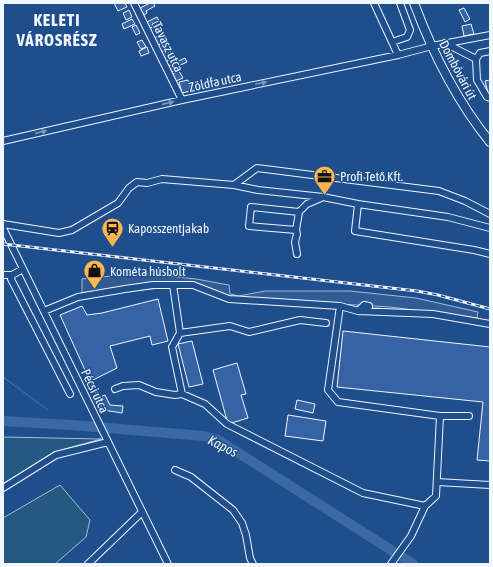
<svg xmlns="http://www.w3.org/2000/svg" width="493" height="567" font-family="'Asap Condensed',sans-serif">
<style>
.green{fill:#245a82;stroke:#a8bbd7}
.parking{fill:#305b95;stroke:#a8bbd7}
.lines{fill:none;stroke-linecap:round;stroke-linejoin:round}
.stream{stroke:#3b69a3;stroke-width:1.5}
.river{stroke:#3b69a3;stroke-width:10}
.building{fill:#3563a3;stroke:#f2f6ff}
.minor-casing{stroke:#f2f6ff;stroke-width:8}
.major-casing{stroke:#f2f6ff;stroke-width:10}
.minor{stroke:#1f4e8c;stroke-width:6}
.major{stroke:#1f4e8c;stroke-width:8}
.rail-casing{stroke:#f2f6ff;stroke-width:3}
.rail{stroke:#1f4e8c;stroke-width:1.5;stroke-dasharray:4.5;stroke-linecap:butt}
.oneway{fill:#7e9ac0}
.labels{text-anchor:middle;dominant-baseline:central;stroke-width:3;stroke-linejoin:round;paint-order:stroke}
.street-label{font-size:13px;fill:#f2f6ff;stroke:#1f4e8c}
.poi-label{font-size:13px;fill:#f2f6ff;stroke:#1f4e8c;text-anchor:start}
.water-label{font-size:14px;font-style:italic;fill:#f2f6ff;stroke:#1f4e8c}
.district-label{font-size:17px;font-weight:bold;letter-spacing:1px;fill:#f2f6ff;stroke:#1f4e8c}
</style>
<rect width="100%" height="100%" fill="#1f4e8c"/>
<path class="green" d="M3 437 101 439 54 452 3 484Z
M60 485 90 520 86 537 55 564H3V518Z"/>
<path class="parking" d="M140 273 196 279 229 285 230 294 239 296 265 291H350L416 298 478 312 477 318 390 307 239 298 223 295 193 284 82 297V279Z"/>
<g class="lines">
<path class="stream" d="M3 377 48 410"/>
<path class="river" d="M3 421 71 425 204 436 218 440 413 564"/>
</g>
<path class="building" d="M114 3H125L127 7 118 11Z
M150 3H153L155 6 146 11 147 13 144 15 140 8Z
M464 8 470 19 465 22 459 10Z
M129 10 132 17 126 20 123 13Z
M157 17 159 21 152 24 154 27 150 28 147 22Z
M132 19 135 24 124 29 122 24Z
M471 24 474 34 464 36 462 26Z
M136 25 140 33 136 35 132 27Z
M160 35 163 43 158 45 154 38Z
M142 40 146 47 141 49 137 42Z
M147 47 149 53 141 56 139 51Z
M169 48 173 58 165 62 161 52Z
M185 58 187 62 176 67 177 70 171 72 168 66Z
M179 71 183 78 176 81 173 74Z
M210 77 213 84 207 87 205 82 207 81 206 78Z
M188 80 191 91 182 93 179 82Z
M490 80V96L489 97 485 81Z
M158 299 168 341 152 345 150 336 110 346 117 368 91 381 100 397 105 395 110 405 123 406 122 413 103 410 60 315 82 306 87 315 102 313Z
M343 331 490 347V461L477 460 483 402 337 387Z
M192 341 203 384 189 387 178 344Z
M237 363 246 394 241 395 248 418 228 424 213 370Z
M297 400 315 404 313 413 295 409Z
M288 415 326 421 323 441 285 436Z"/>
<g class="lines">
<defs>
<path id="minor" d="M134 3 182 100
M374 3 398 55
M392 42 407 37 410 30 400 3
M445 43 476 59 477 80 487 97 490 98
M476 59 480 53 490 51
M3 141 182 100 398 55 432 46 490 35
M234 185 258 190 323 197 358 204 448 217 490 228
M358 204 355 231 474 250 490 254
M299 212 296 230 249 226 251 207 299 212 307 204 321 198
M3 224 59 233 72 230 118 203 129 188 137 182 147 183 162 179 234 185 257 168 439 191 465 201 490 214
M3 228 168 564
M296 230 297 234 295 242 297 254
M23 269 12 275 11 279 70 394
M3 275H12
M173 285 180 333 230 326 249 332 300 320 326 323
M340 306 328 390 338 402 440 416H469
M44 311 78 297 125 289 153 285H193L229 299 340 306 358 311 433 314 490 324
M358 311 364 305 369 306V307L366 310 363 311
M180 333 172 347 182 394 205 404 227 424 363 493 425 506
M115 389 123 386 139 385 156 392 175 395 182 394
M175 470 191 477 233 510 242 523 246 535 250 558 253 564
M437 482 490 485
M3 488 56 455 108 442
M88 564 142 512
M391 564 411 536 425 506 436 496 440 416"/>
<path id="major" d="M414 3C433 54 456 100 490 142"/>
</defs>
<use href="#minor" class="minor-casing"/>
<use href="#major" class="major-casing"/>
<use href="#minor" class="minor"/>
<use href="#major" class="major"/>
<defs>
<path id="rail" d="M3 244 417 291 438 295 490 309"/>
</defs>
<use href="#rail" class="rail-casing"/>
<use href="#rail" class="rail"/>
</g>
<defs><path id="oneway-solid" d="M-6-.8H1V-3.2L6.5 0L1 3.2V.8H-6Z"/></defs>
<g class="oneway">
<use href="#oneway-solid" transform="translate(261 83) rotate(-12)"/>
<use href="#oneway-solid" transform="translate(168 103) rotate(-13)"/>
<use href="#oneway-solid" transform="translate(41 132) rotate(-13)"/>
</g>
<defs>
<symbol id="office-pin" viewBox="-11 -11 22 30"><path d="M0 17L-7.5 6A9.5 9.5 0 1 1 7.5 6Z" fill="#ffb74d" stroke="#1f4e8c"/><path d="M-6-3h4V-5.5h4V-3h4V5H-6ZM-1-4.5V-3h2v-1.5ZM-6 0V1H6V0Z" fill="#111"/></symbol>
<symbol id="station-pin" viewBox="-11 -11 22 30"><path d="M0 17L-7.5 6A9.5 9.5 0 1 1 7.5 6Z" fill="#ffb74d" stroke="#1f4e8c"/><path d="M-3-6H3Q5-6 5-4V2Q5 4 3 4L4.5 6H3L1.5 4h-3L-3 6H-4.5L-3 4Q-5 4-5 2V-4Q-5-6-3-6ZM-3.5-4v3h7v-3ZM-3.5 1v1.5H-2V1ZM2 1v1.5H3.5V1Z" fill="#111"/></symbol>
<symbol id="shop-pin" viewBox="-11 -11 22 30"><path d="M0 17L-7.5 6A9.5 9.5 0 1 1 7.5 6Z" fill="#ffb74d" stroke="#1f4e8c"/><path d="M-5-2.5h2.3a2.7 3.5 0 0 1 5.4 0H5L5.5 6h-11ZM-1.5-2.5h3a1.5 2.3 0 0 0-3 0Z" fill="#111"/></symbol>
</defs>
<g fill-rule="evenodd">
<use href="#office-pin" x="312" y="164" width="25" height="34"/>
<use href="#station-pin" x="100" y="216" width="25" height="34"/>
<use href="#shop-pin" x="82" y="258" width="25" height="34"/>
</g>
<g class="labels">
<g class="street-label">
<text transform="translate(168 47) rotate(64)">Tavasz utca</text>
<text transform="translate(458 70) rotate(62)">Dombóvári út</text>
<text transform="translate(215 82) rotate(-12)">Zöldfa utca</text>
<text transform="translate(95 391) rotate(64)">Pécsi utca</text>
</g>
<g class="poi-label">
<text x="340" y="176">Profi Tető Kft.</text>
<text x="128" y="228">Kaposszentjakab</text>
<text x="110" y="271">Kométa húsbolt</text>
</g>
<g class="water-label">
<text transform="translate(223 446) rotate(27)">Kapos</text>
</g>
<g class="district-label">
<text x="57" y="20">KELETI<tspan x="57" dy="20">VÁROSRÉSZ</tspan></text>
</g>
</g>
<rect width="493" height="567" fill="none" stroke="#f2f6ff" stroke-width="8"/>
</svg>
